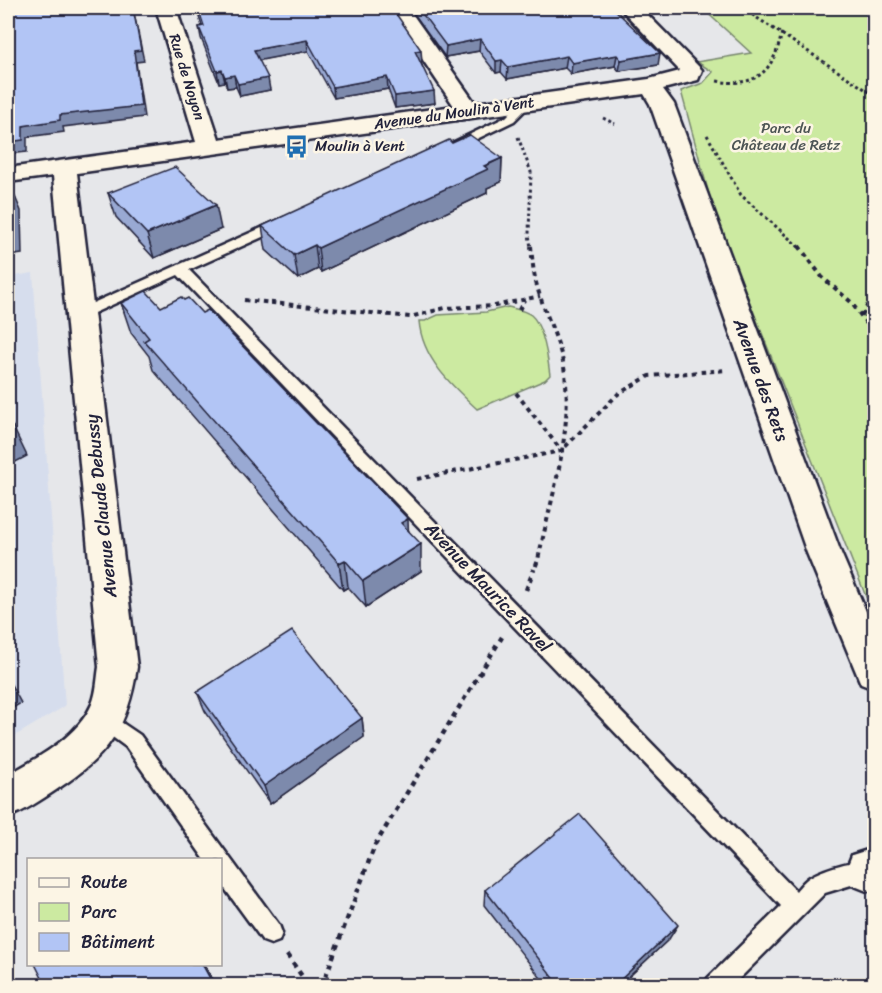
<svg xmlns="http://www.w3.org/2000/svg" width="882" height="993" font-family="Sriracha,sans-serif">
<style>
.built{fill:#d6dded}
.green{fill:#cceaa1;stroke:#77866e;stroke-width:1.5}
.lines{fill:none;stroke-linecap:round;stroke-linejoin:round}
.lane-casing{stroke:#22223b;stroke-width:5}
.street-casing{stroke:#22223b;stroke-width:5}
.path-far2{stroke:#22223b;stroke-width:3;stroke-dasharray:3 3;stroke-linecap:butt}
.path-far1{stroke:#22223b;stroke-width:4;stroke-dasharray:4.5 4.5;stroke-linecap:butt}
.path{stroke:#22223b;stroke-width:4.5;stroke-dasharray:5 5;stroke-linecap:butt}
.lane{fill:#fcf5e5;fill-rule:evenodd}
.street{fill:#fcf5e5;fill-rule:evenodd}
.wall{fill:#99a9d3;stroke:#22223b;stroke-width:1.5}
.shaded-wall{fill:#7d8aac;stroke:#22223b;stroke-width:1.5}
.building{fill:#b2c5f5;stroke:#22223b;stroke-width:1.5}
.labels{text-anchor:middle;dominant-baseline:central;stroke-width:5;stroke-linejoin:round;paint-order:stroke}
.far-street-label{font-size:15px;fill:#22223b;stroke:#fcf5e5}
.far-park-label{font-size:15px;fill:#4c5454;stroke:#fcf5e5}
.far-poi-label{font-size:15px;fill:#22223b;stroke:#fcf5e5;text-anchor:start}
.street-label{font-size:18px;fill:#22223b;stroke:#fcf5e5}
</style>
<rect width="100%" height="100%" fill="#e6e7ea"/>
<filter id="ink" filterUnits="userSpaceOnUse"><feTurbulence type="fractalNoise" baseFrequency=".0167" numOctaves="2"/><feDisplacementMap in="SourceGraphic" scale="12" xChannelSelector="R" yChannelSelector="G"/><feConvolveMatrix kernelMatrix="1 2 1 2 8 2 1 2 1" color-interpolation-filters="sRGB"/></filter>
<g filter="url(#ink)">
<path class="built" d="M33 273 65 706 8 740V277Z"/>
<path class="green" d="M702 8H874V617L713 209 681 91 703 83 713 72 697 62 751 53Z
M508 307C515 309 525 310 531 315 543 325 548 359 550 375L545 380 477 409C451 385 422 358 419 321H425L438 315 486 312Z"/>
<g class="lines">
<defs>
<path id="lane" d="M527 99 533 102 514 121 456 149H448L446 146 506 117 523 100Z
M284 218 291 222 289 225 189 270 796 891C800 886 805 880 810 877 823 869 861 857 874 862V878L825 893 732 986H705L708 978 781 906 178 275 85 317 80 319 73 314 75 311Z
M103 710 140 735 279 925 282 933 279 941 271 944 263 941 220 882V860H205L126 747 96 725 93 719 96 713Z"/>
<path id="street" d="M156 8H176L219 139 454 106 388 8H408L475 103 649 79 680 71 620 8H641L702 70 698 80 663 89 674 104 841 553 874 630V689L861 684 807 553 650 104 644 94 77 173 137 667C128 728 108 756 56 790 41 800 25 811 8 817V775C37 758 78 737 92 704 97 692 97 679 99 667L53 176 8 182V168L196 142Z
M874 848V890L867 891 852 885 846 870 852 855Z"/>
</defs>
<use href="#lane" class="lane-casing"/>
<use href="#street" class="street-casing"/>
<path class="path-far2" d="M742 8 874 95
M868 8 874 12
M717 81C758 88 774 70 782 32
M603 118 615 124
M707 135 741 195 800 248
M518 137 531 172 529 234 531 248"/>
<path class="path-far1" d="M531 246C532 257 533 268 535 278 542 311 561 340 565 374 573 435 550 501 538 560L534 571
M799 246 822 277 851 302 874 334
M244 300 410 317 445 308 495 306 540 296
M519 310 524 300
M862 316 874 292
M516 393 561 450
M417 479 561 451 618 394 649 376 727 370"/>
<path class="path" d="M526 590 534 569
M287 955 309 986
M322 986 375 845 502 637"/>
<use href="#lane" class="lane"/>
<use href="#street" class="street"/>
</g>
<path class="wall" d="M196 8H392L422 62H421L435 103 395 108 388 89 334 98 308 51 259 60 270 90 240 96 236 87 227 88 225 82 219 83 201 38 199 27 202 26Z
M410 8H613L658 65 619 71 615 66 571 74 565 68 507 79 501 72 496 73 479 51 445 57Z
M452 143 502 158 501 182 487 188V193L321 272 318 269 298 279 266 250 262 226Z
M108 193 221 229 154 258 116 217Z
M121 303 161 307 409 531 421 571 366 607 348 587 343 590 153 370 149 356 131 333Z
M197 692 362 718 364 737 270 804 205 711Z
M485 890 669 939 619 986H547L484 905Z"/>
<path class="shaded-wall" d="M133 8 144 61 136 62 144 117 63 127 64 132 27 137V152L8 154V142L23 126 60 115 134 51Z
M480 39 479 51 445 57 446 46Z
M307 40 308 51 256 61 254 50Z
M421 50 422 62 416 63 415 51Z
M660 53 658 65 619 71 621 60Z
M617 55 615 66 571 74 572 63Z
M567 56 565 68 507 79 508 67Z
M502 60 501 72 496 73V61Z
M222 70 225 82 219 83 217 71Z
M234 75 236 87 227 88 225 77Z
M387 77 388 89 334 98 333 87Z
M268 78 270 90 240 96 238 84Z
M434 91 435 103 395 108V96Z
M502 158 501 182 487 188V193L321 272 318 248Z
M11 187 21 211 22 254 8 256V231Z
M216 205 221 229 154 258 147 234Z
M315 245 318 269 298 279 294 255Z
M13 427 27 456 8 466V429Z
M408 519 409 547 401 523Z
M421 544V571L366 607 363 581Z
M345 560 348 587 343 590 339 563Z
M8 679 21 703 8 711Z
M362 718 364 737 270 804 264 786Z
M678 925 669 939 619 986H614Z
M202 964H204L216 986H214Z"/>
<path class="building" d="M8 8H133L141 50 134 51 141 106 60 115V120L23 126V140L8 142Z
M198 8H392L421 50 415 51 434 91 395 96 387 77 333 87 307 40 254 50 268 78 238 84 234 75 225 77 222 70 217 71 199 27 204 26Z
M418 8H613L660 53 621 60 617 55 572 63 567 56 508 67 502 60 496 61 480 39 446 46Z
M470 135 502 158 484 166 488 169 318 248 315 245 294 255 262 226 449 140 452 143Z
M175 167 216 205 147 234 108 193Z
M11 187 12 230 8 231V188Z
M146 291 161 307 181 297 184 300 188 298 202 313 208 310 408 519 401 523 421 544 363 581 345 560 339 563 144 341 149 338 121 303Z
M8 419 13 427 8 429Z
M292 631 362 718 264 786 197 692Z
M580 814 678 925 614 986H560L485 890Z
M35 964H202L214 986H46Z"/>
</g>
<defs>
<symbol id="bus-bare" viewBox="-9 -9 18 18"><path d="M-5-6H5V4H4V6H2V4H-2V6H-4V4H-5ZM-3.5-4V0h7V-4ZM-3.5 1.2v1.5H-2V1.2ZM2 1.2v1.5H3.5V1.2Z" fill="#1f6fb2" stroke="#fcf5e5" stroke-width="2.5" paint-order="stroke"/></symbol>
</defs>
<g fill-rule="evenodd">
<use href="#bus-bare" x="280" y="130" width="33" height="33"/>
</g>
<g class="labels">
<g class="far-street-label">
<text transform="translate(187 77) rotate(73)">Rue de Noyon</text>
<text transform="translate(454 113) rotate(-8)">Avenue du Moulin à Vent</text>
</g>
<g class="far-park-label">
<text x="786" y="128">Parc du<tspan x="786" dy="17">Château de Retz</tspan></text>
</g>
<g class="far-poi-label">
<text x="315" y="146">Moulin à Vent</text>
</g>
<g class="street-label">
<text transform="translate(761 380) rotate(70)">Avenue des Rets</text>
<text transform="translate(101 506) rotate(-96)">Avenue Claude Debussy</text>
<text transform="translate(488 587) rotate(46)">Avenue Maurice Ravel</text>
</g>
</g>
<rect width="882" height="993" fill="none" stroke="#fcf5e5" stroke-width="30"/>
<rect x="15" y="15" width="852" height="963" fill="none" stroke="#22223b" stroke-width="2" filter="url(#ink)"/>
<rect x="27" y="858" width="195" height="108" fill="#fcf5e5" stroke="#a5a1a1" stroke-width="1.5"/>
<rect x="39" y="878" width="30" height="9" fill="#fcf5e5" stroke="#a5a1a1" stroke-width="1.5"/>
<text x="81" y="888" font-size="18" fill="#22223b">Route</text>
<rect x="39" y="903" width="30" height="18" fill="#cceaa1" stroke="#a5a1a1" stroke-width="1.5"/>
<text x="81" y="918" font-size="18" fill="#22223b">Parc</text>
<rect x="39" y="933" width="30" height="18" fill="#b2c5f5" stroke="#a5a1a1" stroke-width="1.5"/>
<text x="81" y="948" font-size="18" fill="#22223b">Bâtiment</text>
</svg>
